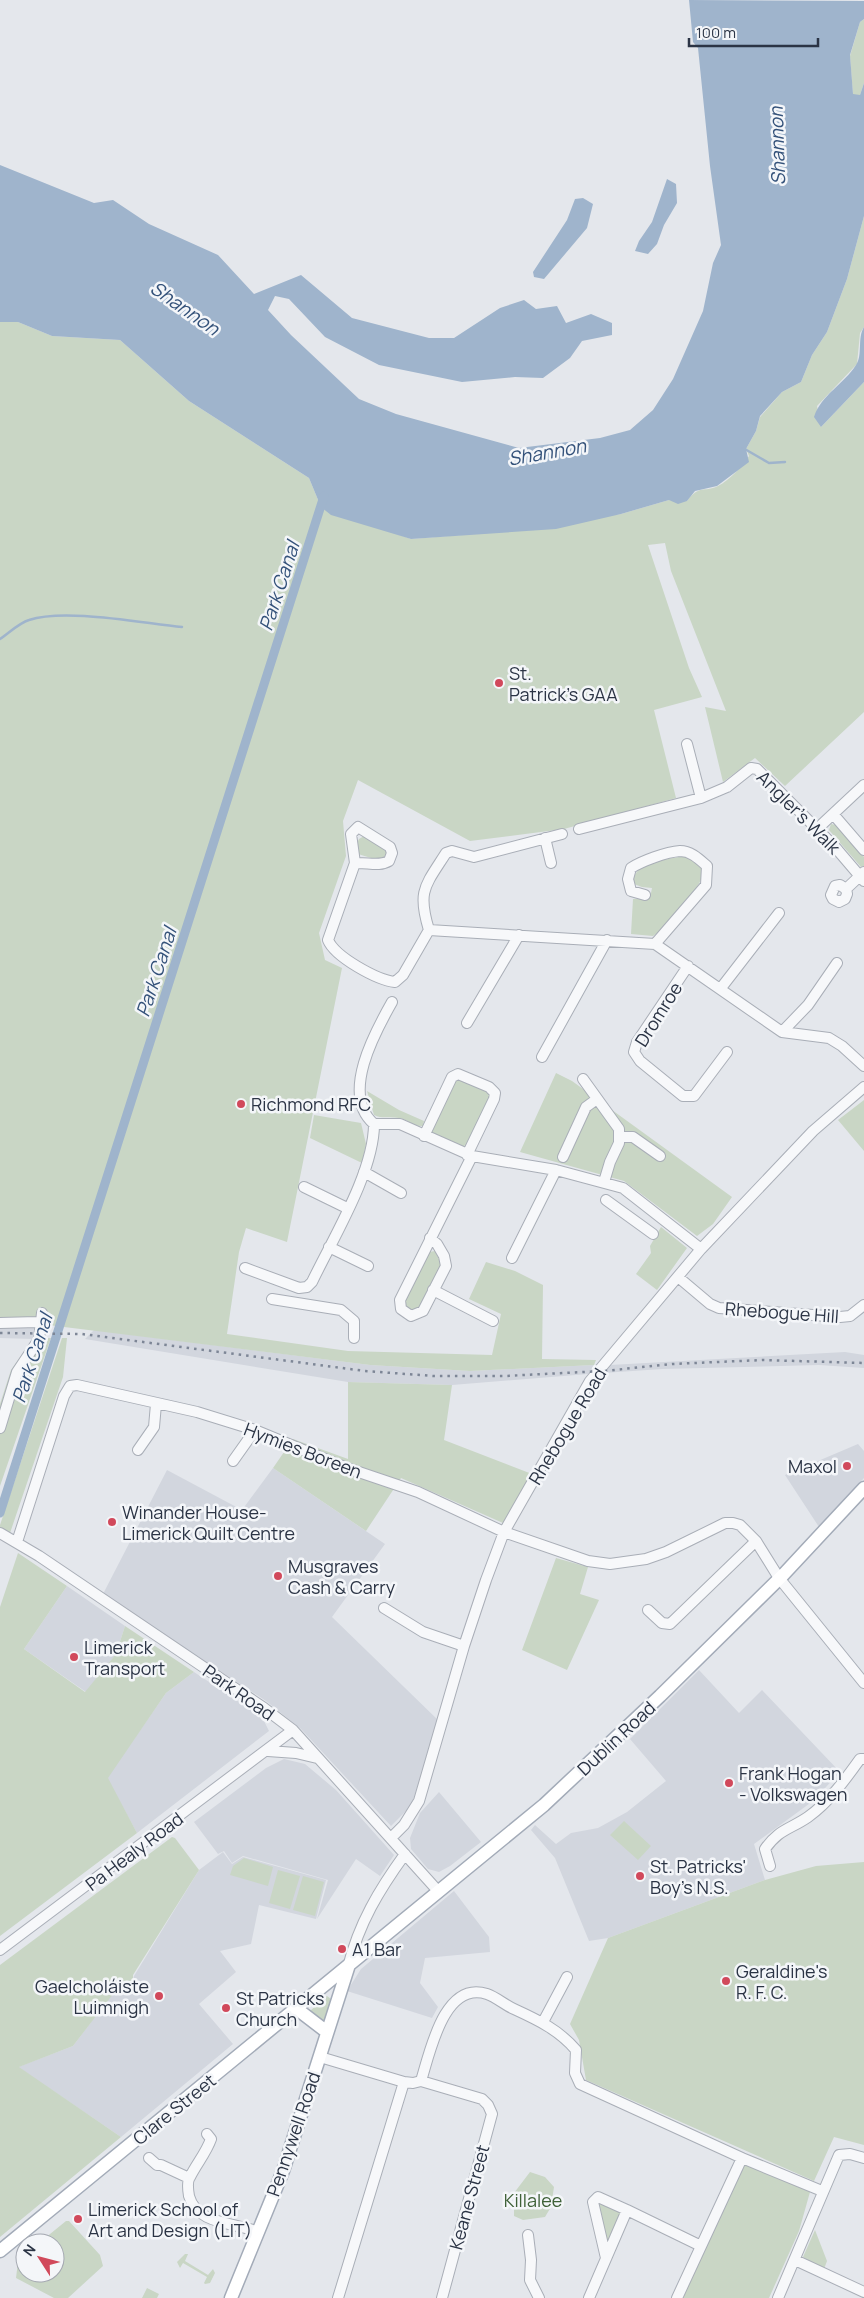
<svg xmlns="http://www.w3.org/2000/svg" width="864" height="2298" font-family="Manrope,sans-serif">
<style>
.built{fill:#d2d6de}
.green{fill:#c9d6c5}
.water{fill:#9fb4cc}
.lines{fill:none;stroke-linecap:round;stroke-linejoin:round}
.stream{stroke:#9fb4cc;stroke-width:2.5}
.canal{stroke:#9fb4cc;stroke-width:9}
.minor-casing{stroke:#a9aeb7;stroke-width:12}
.major-casing{stroke:#a3abb8;stroke-width:15}
.minor{stroke:#f7f8fa;stroke-width:10}
.major{stroke:#fff;stroke-width:12}
.rail{stroke:#7d8696;stroke-width:2.5;stroke-dasharray:2.5 5;stroke-linecap:butt}
.poi-dot{fill:#d1495b;stroke:#f4f6f9;stroke-width:2}
.labels{text-anchor:middle;dominant-baseline:central;stroke-width:5;stroke-linejoin:round;paint-order:stroke}
.poi-label{font-size:18px;fill:#2b3445;stroke:#f4f6f9;text-anchor:start}
.street-label{font-size:18px;fill:#2b3445;stroke:#f4f6f9}
.park-label{font-size:18px;fill:#3f6138;stroke:#f4f6f9}
.water-label{font-size:19px;font-style:italic;fill:#34527a;stroke:#f4f6f9}
</style>
<rect width="100%" height="100%" fill="#e4e7ec"/>
<path class="built" d="M0 1327H37L33 1339 0 1338Z
M94 1330 370 1365 470 1371 594 1365 588 1374 452 1385 348 1382 85 1339Z
M845 1352 864 1355V1368L819 1365 662 1369 603 1373 610 1365Z
M858 1444 864 1451V1478L819 1527 785 1475Z
M273 1468 385 1544 332 1617 439 1721 411 1806 391 1826 301 1729 266 1701 103 1594 167 1470 242 1510Z
M67 1586 125 1626 116 1654 86 1692 24 1649Z
M699 1670 739 1713 762 1690 840 1772 813 1801 754 1844 765 1880 608 1938 589 1941 555 1858 531 1830 535 1825 556 1844 571 1833 598 1828 627 1812 666 1781 630 1739Z
M194 1672 262 1717 269 1731 137 1833 107 1778 166 1693Z
M284 1759 305 1764 336 1790 394 1855 380 1876 356 1859 317 1919 328 1880 243 1856 232 1863 224 1851 218 1854 194 1822 266 1768Z
M439 1792 481 1842 450 1866 439 1872 428 1869 411 1849 410 1838 420 1813Z
M223 1852 232 1864 243 1857 326 1880 316 1919 259 1905 251 1944 220 1951 236 1972 199 2004 233 2044 121 2137 18 2067 73 2046 117 1988 133 1983 134 1976 199 1870Z
M454 1891 489 1937 490 1952 425 1958 420 1983 438 2007 432 2018 347 1991 361 1969Z"/>
<path class="green" d="M864 19V83L860 95H853L850 56 860 22Z
M864 216V327L860 333 857 364 817 406 821 427 864 382V712L785 786 755 758 723 782 705 707 726 711 671 571 665 543 648 545 689 668 702 697 654 710 676 798 564 829 470 841 358 780 343 821 346 856 319 933 325 960 342 968 287 1242 246 1228 239 1252 227 1334 348 1351 492 1355 501 1314 469 1299 486 1262 515 1271 543 1285 542 1359 596 1360 594 1365 470 1371 370 1365 48 1325 43 1320 0 1319V322H18L52 336 120 340 189 401 309 478 321 507 411 539 462 535 621 514 669 500 687 501C700 484 703 493 718 486 730 480 741 467 749 456L746 449 756 431 760 417 782 392 801 382 812 355 827 332 847 279Z
M831 824 836 825 864 857V866L861 867 829 830Z
M364 836 386 850 387 853 381 861 358 854 357 843 359 839Z
M685 856C714 868 701 882 687 900 678 910 670 920 661 930L653 936 631 934 633 899 650 898 652 888 642 887 634 884C629 862 671 859 685 856Z
M556 1073 572 1081 732 1197 713 1224 697 1236 624 1181 520 1152Z
M460 1078 488 1091 491 1095 468 1144 462 1147 433 1134 431 1130 454 1082Z
M367 1091 399 1110 424 1121 423 1126C413 1127 408 1119 399 1118 390 1116 382 1119 374 1115Z
M864 1100V1151L838 1120Z
M314 1115 361 1123 366 1144 362 1163 310 1138Z
M661 1227 687 1248 657 1290 636 1274 651 1253 650 1246Z
M435 1251 442 1265 419 1309 412 1312 403 1305 429 1252Z
M51 1338 0 1486V1404L11 1370 33 1339Z
M62 1338H67L63 1377 10 1533 0 1529V1525Z
M348 1382 452 1385 444 1440 532 1474 503 1523 401 1478 366 1531 273 1468 293 1439 348 1459Z
M18 1553 67 1586 24 1649 85 1692 116 1654 125 1626 194 1672 166 1693 108 1778 137 1833 0 1936V1607Z
M556 1558 588 1567 580 1594 599 1600 567 1670 522 1650Z
M624 1821 651 1846 638 1860 610 1835Z
M172 1837 175 1838 199 1870 133 1975V1983L117 1989 73 2046 19 2067 121 2137 0 2237V1965Z
M244 1858 273 1867 268 1886 230 1875 233 1866Z
M864 1862V2145L834 2137 814 2181 586 2080 579 2040 570 2024 608 1938 765 1880 816 1866Z
M278 1870 300 1876 290 1909 269 1903Z
M303 1876 324 1882 315 1916 293 1910Z
M327 1996 331 1999 324 2022 310 2011Z
M743 2163 810 2192 799 2231 769 2298H684L682 2297Z
M530 2172 545 2177 554 2187 551 2207 545 2217 523 2220 514 2216V2193Z
M599 2203 621 2213 607 2245 598 2205Z
M66 2221H69L100 2255 103 2266 68 2298H54L16 2278 18 2262 25 2256V2273H55V2243H39Z
M815 2230 827 2261 824 2269 803 2257Z
M185 2254H188L185 2261 208 2275 213 2269 215 2273 210 2283 205 2284 204 2283 207 2277 183 2263 180 2268 177 2262Z
M147 2288 159 2294 157 2298H142Z"/>
<path class="water" d="M689 0 864 1V19L860 22 850 55 853 94 860 95 864 83V216L847 279 827 332 812 355 801 382 782 392 760 416 756 431 746 449 749 462 717 486 695 491 687 501 678 504 669 500 621 514 556 529 411 539 331 515 321 507 309 478 189 401 120 340 52 336 18 322H0V165L94 203 113 200 149 224 218 255 254 294 301 275 352 318 429 338H454L500 308 524 300 536 309 557 306 566 323 591 314 612 323V335L582 341 570 358 543 378 515 377 462 382 379 365 325 337 289 299 275 296 268 310 291 335 359 399 396 414 519 448 600 438 630 430 653 410 673 379 703 311 713 263 721 245 710 166 698 48 693 42Z
M667 179 676 184 677 203 664 225 657 244 648 254 635 251 639 241 652 222Z
M583 198 593 204 587 228 544 279 534 277 533 272 567 220 575 199Z
M864 327V382L821 427 814 417C821 395 844 384 856 365 863 355 857 338 864 327Z"/>
<g class="lines">
<path class="stream" d="M743 448 769 463 785 462
M0 639C9 633 19 623 29 620 65 608 141 623 182 627"/>
<path class="canal" d="M0 1513 324 496"/>
<defs>
<path id="minor" d="M687 744 701 798
M833 814 864 850
M818 828 864 785
M579 829 701 798 727 787 751 768 757 769 835 847 864 881
M545 838 551 863
M355 863C367 862 379 867 389 861L392 853 390 847 358 827 351 834 355 863 328 940C335 957 377 980 395 982L403 975 429 930C417 891 425 886 446 853L452 851 474 857 562 834
M846 889 840 885 835 886 831 895 833 899 839 902 845 899 847 894 846 889 864 872
M645 895 631 891 628 879 631 868C642 861 666 852 680 851 691 851 699 859 707 866L706 885 655 944
M429 930 655 944 782 1032 829 1038 842 1046 864 1066
M688 966 637 1042 634 1052 640 1061 683 1096H694L727 1052
M721 988 779 913
M392 1002C375 1032 340 1095 374 1124H400L472 1156 556 1170 623 1188 701 1249
M467 1023 519 935
M782 1032 808 1005 837 963
M542 1057 607 940
M583 1079 619 1129V1143L610 1162 604 1182
M424 1136 452 1077 458 1074 489 1087 495 1093 494 1099 467 1155
M621 1137H633L660 1156
M563 1157 586 1107 597 1099
M364 1172 401 1193
M304 1187 347 1208
M606 1200 653 1234
M430 1238 437 1244 444 1256 446 1266 423 1311 411 1316 401 1309 400 1300 472 1156
M329 1247 368 1266
M512 1258 556 1170
M245 1268 299 1288 307 1287 312 1282C333 1238 374 1172 374 1124
M678 1277 710 1304 719 1308 840 1317 850 1316 864 1305
M433 1290 493 1321
M272 1299 341 1310 354 1321V1338
M0 1323 37 1322 40 1325
M0 1428 17 1372 39 1339 42 1313
M138 1450 154 1427 156 1404
M233 1461 255 1430
M0 1533 39 1556 264 1708 293 1730 438 1891
M17 1542 64 1396 70 1386 77 1385 197 1412 255 1430 347 1468 418 1492 504 1532 588 1561 610 1564 646 1559 666 1552 725 1523H733L740 1525 756 1541 779 1578 864 1683
M384 1608 423 1632 464 1646
M648 1610 662 1623 670 1624 756 1541
M268 1751 296 1753 317 1758
M391 1838 404 1825 419 1801 464 1646 486 1580 504 1532 590 1381 701 1249 813 1131 864 1087
M770 1866 765 1849C779 1829 789 1830 808 1817 829 1802 845 1780 860 1759H864
M0 1950 293 1730
M348 1967C359 1923 379 1890 405 1854
M543 2022 567 1977
M320 2057 404 2082 413 2083 421 2081 482 2099 488 2105 492 2114 442 2298
M421 2081C430 2052 444 1980 487 1994 496 1997 505 2005 514 2009 538 2020 559 2030 576 2050L575 2073 580 2084 742 2158 822 2191
M207 2134 211 2139C206 2153 197 2163 190 2177 187 2181 188 2190 189 2196 197 2225 234 2222 258 2232
M149 2158 157 2165H161L189 2178
M528 2235 531 2260 530 2280 539 2298
M606 2258 593 2202 598 2197 627 2210
M795 2260 864 2292
M338 2298 404 2082
M589 2298 627 2210 701 2246
M677 2298 742 2158
M778 2298 839 2155 850 2154 864 2158"/>
<path id="major" d="M297 2009 327 2032
M0 2251 544 1805 660 1696 783 1575 864 1488
M231 2298 283 2171 348 1968"/>
</defs>
<use href="#minor" class="minor-casing"/>
<use href="#major" class="major-casing"/>
<use href="#minor" class="minor"/>
<use href="#major" class="major"/>
<path class="rail" d="M0 1333 82 1334 365 1371 434 1376H505L604 1371 672 1364 763 1360 864 1363"/>
</g>
<g class="poi-dot">
<circle cx="499" cy="683" r="5"/>
<circle cx="241" cy="1104" r="5"/>
<circle cx="847" cy="1466" r="5"/>
<circle cx="112" cy="1522" r="5"/>
<circle cx="278" cy="1576" r="5"/>
<circle cx="74" cy="1657" r="5"/>
<circle cx="729" cy="1783" r="5"/>
<circle cx="640" cy="1876" r="5"/>
<circle cx="342" cy="1949" r="5"/>
<circle cx="726" cy="1981" r="5"/>
<circle cx="159" cy="1996" r="5"/>
<circle cx="226" cy="2008" r="5"/>
<circle cx="78" cy="2219" r="5"/>
</g>
<g class="labels">
<g class="poi-label">
<text x="509" y="673">St.<tspan x="509" dy="21">Patrick's GAA</tspan></text>
<text x="251" y="1104">Richmond RFC</text>
<text x="837" y="1466" text-anchor="end">Maxol</text>
<text x="122" y="1512">Winander House-<tspan x="122" dy="21">Limerick Quilt Centre</tspan></text>
<text x="288" y="1566">Musgraves<tspan x="288" dy="21">Cash &amp; Carry</tspan></text>
<text x="84" y="1647">Limerick<tspan x="84" dy="21">Transport</tspan></text>
<text x="739" y="1773">Frank Hogan<tspan x="739" dy="21">- Volkswagen</tspan></text>
<text x="650" y="1866">St. Patricks'<tspan x="650" dy="21">Boy's N.S.</tspan></text>
<text x="352" y="1949">A1 Bar</text>
<text x="736" y="1971">Geraldine's<tspan x="736" dy="21">R. F. C.</tspan></text>
<text x="149" y="1986" text-anchor="end">Gaelcholáiste<tspan x="149" dy="21">Luimnigh</tspan></text>
<text x="236" y="1998">St Patricks<tspan x="236" dy="21">Church</tspan></text>
<text x="88" y="2209">Limerick School of<tspan x="88" dy="21">Art and Design (LIT)</tspan></text>
</g>
<g class="street-label">
<text transform="translate(799 812) rotate(45)">Angler's Walk</text>
<text transform="translate(658 1014) rotate(-58)">Dromroe</text>
<text transform="translate(782 1312) rotate(4)">Rhebogue Hill</text>
<text transform="translate(567 1426) rotate(-59)">Rhebogue Road</text>
<text transform="translate(303 1450) rotate(21)">Hymies Boreen</text>
<text transform="translate(239 1692) rotate(35)">Park Road</text>
<text transform="translate(616 1738) rotate(-43)">Dublin Road</text>
<text transform="translate(134 1851) rotate(-37)">Pa Healy Road</text>
<text transform="translate(174 2109) rotate(-39)">Clare Street</text>
<text transform="translate(293 2134) rotate(-71)">Pennywell Road</text>
<text transform="translate(469 2197) rotate(-75)">Keane Street</text>
</g>
<g class="park-label">
<text x="533" y="2200">Killalee</text>
</g>
<g class="water-label">
<text transform="translate(777 146) rotate(-92)">Shannon</text>
<text transform="translate(185 308) rotate(35)">Shannon</text>
<text transform="translate(547 452) rotate(-10)">Shannon</text>
<text transform="translate(279 586) rotate(-72)">Park Canal</text>
<text transform="translate(156 972) rotate(-72)">Park Canal</text>
<text transform="translate(32 1358) rotate(-72)">Park Canal</text>
</g>
</g>
<g transform="translate(40 2258) rotate(306)"><circle r="24" fill="#f4f6f9" stroke="#a4a8b1"/>
<path d="M0-4L9 19L0 12L-9 19Z" fill="#d1495b"/>
<text y="-8" font-size="14" font-weight="bold" text-anchor="middle" fill="#2b3445">N</text>
</g>
<path d="M689 38v8h129v-8" fill="none" stroke="#2b3445" stroke-width="2.5"/>
<text x="696" y="38" font-size="15" fill="#2b3445" stroke="#f4f6f9" stroke-width="4" paint-order="stroke">100 m</text>
</svg>
